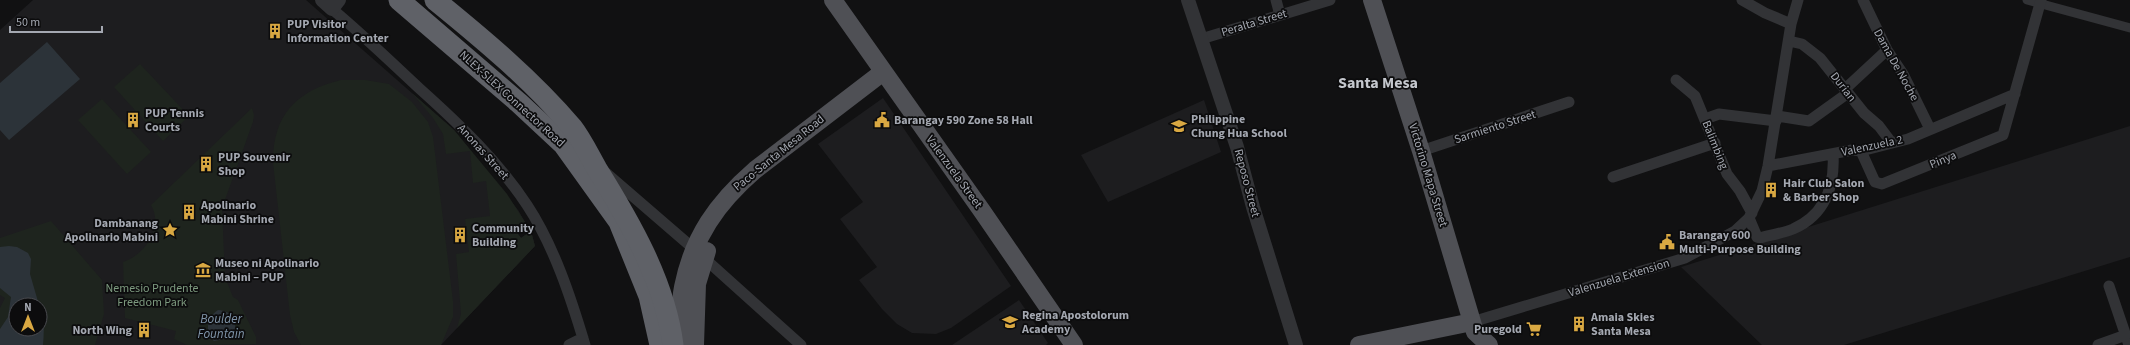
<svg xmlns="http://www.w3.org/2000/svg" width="2130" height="345" font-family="'Source Sans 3',sans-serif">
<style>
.built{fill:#1d1d1f;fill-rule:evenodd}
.green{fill:#1e241e;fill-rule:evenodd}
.water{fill:#2c3339}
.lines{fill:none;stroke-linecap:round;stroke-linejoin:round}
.pedestrian{stroke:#323336;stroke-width:9}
.minor{stroke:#323336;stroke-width:11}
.tertiary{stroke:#323336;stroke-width:14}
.primary{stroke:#4f5055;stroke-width:18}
.motorway{stroke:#5f6167;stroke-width:21}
.motorway-bridge{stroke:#5f6167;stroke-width:21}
.labels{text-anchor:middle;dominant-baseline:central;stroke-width:3.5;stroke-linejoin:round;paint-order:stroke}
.street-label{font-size:12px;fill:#a4a8b1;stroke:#0c0c0d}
.poi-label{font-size:12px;font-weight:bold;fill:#a4a8b1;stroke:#0c0c0d;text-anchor:start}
.park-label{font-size:12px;fill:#7d9a7f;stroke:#0c0c0d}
.water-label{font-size:13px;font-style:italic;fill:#7f94a8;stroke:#0c0c0d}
.district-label{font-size:16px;font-weight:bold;fill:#c4c7cd;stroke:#0c0c0d}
</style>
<rect width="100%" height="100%" fill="#111112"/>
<path class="built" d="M33 0H306L454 130 518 210 525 222 515 230 521 238 531 231 535 246 441 345H0V30ZM16 305H40V329H16Z
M883 98 1011 286 951 328 936 334 912 333 897 324 882 309 859 280 877 267 840 219 863 202 818 144Z
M1204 100 1221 152 1108 202 1081 155Z
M2130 126V257L1844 345H1762L1681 267Z
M1019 300 1048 343 1046 345H952Z"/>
<path class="green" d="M140 64 189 116 163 141 114 87Z
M341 80H365L389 84 412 102 428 122 433 137 453 301V317L441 345H301L294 332 290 315 273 162C273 115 296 91 341 80Z
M412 93 454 130 507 194 525 222 515 230 521 238 531 231 535 246 457 328 461 314 456 254 469 252 465 219 490 216 486 181 473 183 470 151 446 154 443 134 433 118Z
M102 99 151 152 127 174 78 120Z
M252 108 254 115 253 122 222 208 225 277 233 297 238 300 256 337V344L187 345 174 339 176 331 125 318 123 262C145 255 164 227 151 205Z
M51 221 102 280 104 314 95 345H0V308L5 298 0 295V238ZM16 305H40V329H16Z"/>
<path class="water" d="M47 42 80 79 9 140 0 130V83Z
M9 246 17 247 28 253 31 259 30 274 39 305H16V329H40V307C45 319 44 332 43 345H0V329L8 317 11 297 0 288V247Z
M218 310C237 312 236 323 234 337L214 341C204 333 207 317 218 310Z"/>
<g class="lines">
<path class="pedestrian" d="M2027 0 2130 28"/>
<path class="minor" d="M1276 0 1280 15
M1742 0 1765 13 1791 24
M1863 0 1887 50 1903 74 1930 129
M332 9C362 34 391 62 420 89 459 124 498 161 527 205 554 246 571 298 585 345
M1201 39 1330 0
M1789 41 1802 44 1820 58 1864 113 1879 126 1891 142
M1676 80 1695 96 1727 174 1740 191 1752 213
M1845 89 1887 50
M1777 116 1809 121 1848 93
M1705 119 1719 114 1776 121
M1421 151 1569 102
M1861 151 1875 182 1882 184 2003 135 2041 0
M1768 166 1852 150 1861 151 1908 139 2015 94
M606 173 694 249
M1613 177 1715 143
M1749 218 1757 237 1760 238C1771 235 1783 233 1793 229 1825 215 1835 186 1833 154
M704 258 801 345
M2109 286 2129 345
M1472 322 1685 258 1735 231 1749 218 1762 191 1768 166 1791 24 1798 0
M569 345 583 338
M2098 345 2126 335"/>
<path class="tertiary" d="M322 0 332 9 339 0
M1188 0 1237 147 1253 207 1296 345"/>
<path class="primary" d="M833 0 982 211 1074 345
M1372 0 1421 151 1475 332 1489 345
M681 345C681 326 679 306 683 287 693 237 717 203 755 170L883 72
M695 345 697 284 707 251
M1359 345 1472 322"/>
<path class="motorway" d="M399 0 519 103 563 144 619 222 649 296 660 345"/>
<path class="motorway-bridge" d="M435 0C483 39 532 80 572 127 582 140 589 155 597 169 630 222 665 282 673 345"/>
</g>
<defs>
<symbol id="building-bare" viewBox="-9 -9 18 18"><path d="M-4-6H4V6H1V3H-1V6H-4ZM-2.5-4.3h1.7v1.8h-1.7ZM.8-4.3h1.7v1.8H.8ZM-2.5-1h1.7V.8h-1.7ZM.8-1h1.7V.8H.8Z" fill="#d9a842" stroke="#0c0c0d" stroke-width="2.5" paint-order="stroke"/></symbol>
<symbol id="civic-bare" viewBox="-9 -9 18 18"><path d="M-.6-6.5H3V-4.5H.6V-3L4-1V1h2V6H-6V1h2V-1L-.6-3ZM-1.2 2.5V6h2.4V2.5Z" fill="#d9a842" stroke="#0c0c0d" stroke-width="2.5" paint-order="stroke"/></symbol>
<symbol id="school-bare" viewBox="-9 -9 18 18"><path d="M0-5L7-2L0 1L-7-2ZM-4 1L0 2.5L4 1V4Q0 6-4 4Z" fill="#d9a842" stroke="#0c0c0d" stroke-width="2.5" paint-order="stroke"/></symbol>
<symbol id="sight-bare" viewBox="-9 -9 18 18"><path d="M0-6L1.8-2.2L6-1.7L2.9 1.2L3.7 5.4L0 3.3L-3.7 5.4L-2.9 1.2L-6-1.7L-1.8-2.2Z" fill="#d9a842" stroke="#0c0c0d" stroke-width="2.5" paint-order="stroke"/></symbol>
<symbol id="museum-bare" viewBox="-9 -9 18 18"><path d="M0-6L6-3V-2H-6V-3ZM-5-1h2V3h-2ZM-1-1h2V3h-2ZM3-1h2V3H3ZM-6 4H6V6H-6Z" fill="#d9a842" stroke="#0c0c0d" stroke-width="2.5" paint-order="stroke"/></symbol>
<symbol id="supermarket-bare" viewBox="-9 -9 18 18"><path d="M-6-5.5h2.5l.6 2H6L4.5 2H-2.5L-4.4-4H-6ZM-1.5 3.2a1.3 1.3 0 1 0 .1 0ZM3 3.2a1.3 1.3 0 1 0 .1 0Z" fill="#d9a842" stroke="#0c0c0d" stroke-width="2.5" paint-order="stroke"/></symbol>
</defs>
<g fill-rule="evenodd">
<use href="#building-bare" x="264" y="20" width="22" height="22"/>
<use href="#building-bare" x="122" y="109" width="22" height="22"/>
<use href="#civic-bare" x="871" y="109" width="22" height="22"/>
<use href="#school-bare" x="1168" y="115" width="22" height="22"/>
<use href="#building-bare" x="195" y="153" width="22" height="22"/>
<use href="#building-bare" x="1760" y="179" width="22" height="22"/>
<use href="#building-bare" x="178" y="201" width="22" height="22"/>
<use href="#sight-bare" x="159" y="219" width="22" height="22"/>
<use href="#building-bare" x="449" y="224" width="22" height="22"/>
<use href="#civic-bare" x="1656" y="231" width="22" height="22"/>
<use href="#museum-bare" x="192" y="259" width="22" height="22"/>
<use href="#school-bare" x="999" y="311" width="22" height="22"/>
<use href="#building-bare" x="1568" y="313" width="22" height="22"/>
<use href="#supermarket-bare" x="1523" y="318" width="22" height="22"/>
<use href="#building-bare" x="133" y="319" width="22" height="22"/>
</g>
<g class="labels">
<g class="street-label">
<text transform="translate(1254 23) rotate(-17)">Peralta Street</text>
<text transform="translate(1896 65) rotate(61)">Dama De Noche</text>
<text transform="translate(1843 87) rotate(52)">Durian</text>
<text transform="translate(512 99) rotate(42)">NLEX-SLEX Connector Road</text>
<text transform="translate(1495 127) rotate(-18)">Sarmiento Street</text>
<text transform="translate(1715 145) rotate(68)">Balimbing</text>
<text transform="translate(1872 146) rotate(-12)">Valenzuela 2</text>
<text transform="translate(483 152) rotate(48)">Anonas Street</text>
<text transform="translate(779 153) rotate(-39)">Paco-Santa Mesa Road</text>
<text transform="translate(1943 160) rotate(-22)">Pinya</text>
<text transform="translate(954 172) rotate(54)">Valenzuela Street</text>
<text transform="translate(1428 175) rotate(73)">Victorino Mapa Street</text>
<text transform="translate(1247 183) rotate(75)">Reposo Street</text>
<text transform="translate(1619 278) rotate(-17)">Valenzuela Extension</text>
</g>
<g class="poi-label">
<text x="287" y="24">PUP Visitor<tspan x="287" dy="14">Information Center</tspan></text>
<text x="145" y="113">PUP Tennis<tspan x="145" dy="14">Courts</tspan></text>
<text x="1191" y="119">Philippine<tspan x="1191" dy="14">Chung Hua School</tspan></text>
<text x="894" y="120">Barangay 590 Zone 58 Hall</text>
<text x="218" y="157">PUP Souvenir<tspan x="218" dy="14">Shop</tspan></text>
<text x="1783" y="183">Hair Club Salon<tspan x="1783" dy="14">&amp; Barber Shop</tspan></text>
<text x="201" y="205">Apolinario<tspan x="201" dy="14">Mabini Shrine</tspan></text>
<text x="158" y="223" text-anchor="end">Dambanang<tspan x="158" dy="14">Apolinario Mabini</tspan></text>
<text x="472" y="228">Community<tspan x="472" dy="14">Building</tspan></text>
<text x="1679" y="235">Barangay 600<tspan x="1679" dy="14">Multi-Purpose Building</tspan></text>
<text x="215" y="263">Museo ni Apolinario<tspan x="215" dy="14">Mabini – PUP</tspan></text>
<text x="1022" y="315">Regina Apostolorum<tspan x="1022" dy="14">Academy</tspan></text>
<text x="1591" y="317">Amaia Skies<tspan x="1591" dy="14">Santa Mesa</tspan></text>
<text x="1522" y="329" text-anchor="end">Puregold</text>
<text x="132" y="330" text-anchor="end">North Wing</text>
</g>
<g class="park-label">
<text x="152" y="288">Nemesio Prudente<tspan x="152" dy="14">Freedom Park</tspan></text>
</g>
<g class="water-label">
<text x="221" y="319">Boulder<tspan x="221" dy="15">Fountain</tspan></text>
</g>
<g class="district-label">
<text x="1378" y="83">Santa Mesa</text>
</g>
</g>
<g transform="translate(28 317)"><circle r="19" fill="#0c0c0d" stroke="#494a4f"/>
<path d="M0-3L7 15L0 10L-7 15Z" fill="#d9a842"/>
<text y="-6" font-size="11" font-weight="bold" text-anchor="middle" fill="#a4a8b1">N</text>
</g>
<path d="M10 26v6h92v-6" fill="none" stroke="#a4a8b1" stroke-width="2"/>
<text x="16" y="26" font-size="12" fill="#a4a8b1" stroke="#0c0c0d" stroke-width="3" paint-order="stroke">50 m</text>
</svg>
